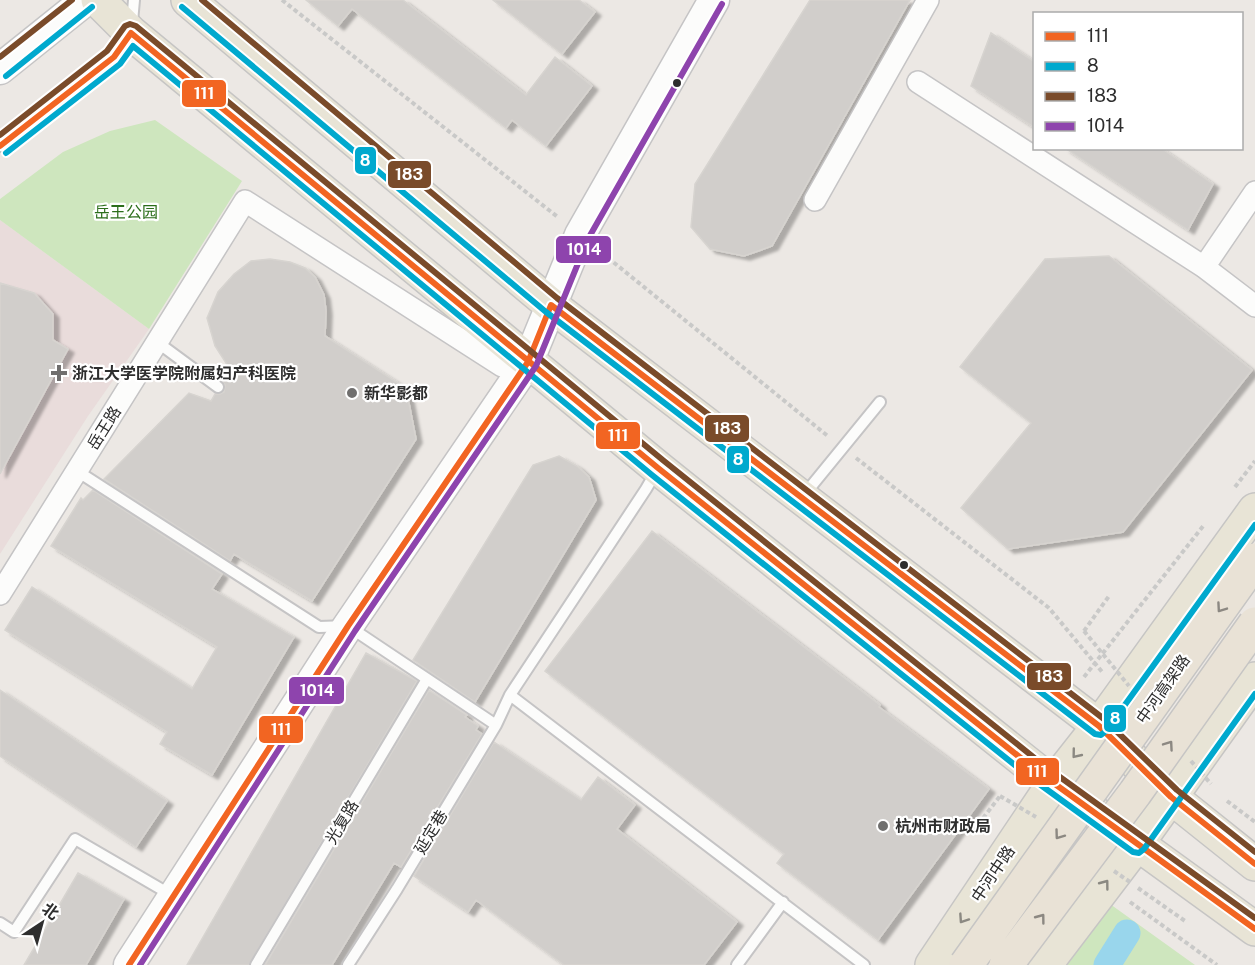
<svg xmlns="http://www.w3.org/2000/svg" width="1255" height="965" font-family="'Public Sans','Noto Sans SC',sans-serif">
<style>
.medical{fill:#e9dcdb}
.green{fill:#cee6be}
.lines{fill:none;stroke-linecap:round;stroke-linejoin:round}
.canal{stroke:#99d6ec;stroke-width:27}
.building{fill:#d1cecb;stroke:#d7d4d0;stroke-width:1.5;filter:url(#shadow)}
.service-casing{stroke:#c5c4c5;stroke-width:14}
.minor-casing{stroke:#c5c4c5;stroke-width:24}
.secondary-casing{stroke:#c5c4c5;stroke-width:33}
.primary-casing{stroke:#c6c5c4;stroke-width:36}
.path{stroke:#c9c9c8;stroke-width:4;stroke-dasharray:4.5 3;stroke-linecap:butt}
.service{stroke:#fcfcfb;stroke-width:10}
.minor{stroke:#fcfcfb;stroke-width:21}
.secondary{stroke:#fcfcfb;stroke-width:30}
.primary{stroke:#e8e4d6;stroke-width:33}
.trunk-bridge-casing{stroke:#c6c5c4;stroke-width:36;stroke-linecap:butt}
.path-bridge{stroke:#c9c9c8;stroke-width:4;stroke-dasharray:4.5 3;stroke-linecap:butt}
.trunk-bridge{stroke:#e9e2d6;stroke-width:33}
.bus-1-casing{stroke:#fff;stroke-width:10}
.bus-2-casing{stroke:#fff;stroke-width:10}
.bus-3-casing{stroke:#fff;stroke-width:10}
.bus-4-casing{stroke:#fff;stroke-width:10}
.bus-1{stroke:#f26522;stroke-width:6}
.bus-2{stroke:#00a9ce;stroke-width:6}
.bus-3{stroke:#7a4b2a;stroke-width:6}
.bus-4{stroke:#8e44ad;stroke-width:6}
.oneway{stroke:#8c8882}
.oneway2{stroke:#8b8982}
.bus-dot{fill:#2e2e2e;stroke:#fff;stroke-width:2}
.poi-dot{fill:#706f6e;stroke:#fff;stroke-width:2}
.labels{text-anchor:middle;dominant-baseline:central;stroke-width:4.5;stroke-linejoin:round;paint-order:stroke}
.park-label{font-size:16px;fill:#2c6e1b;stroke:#fff}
.poi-label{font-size:16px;font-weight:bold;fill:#2e2e2e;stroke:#fff;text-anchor:start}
.street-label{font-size:16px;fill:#2e2e2e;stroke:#fff}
.line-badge{stroke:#fff;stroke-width:2}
.badge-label{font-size:16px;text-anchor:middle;font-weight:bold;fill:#fff}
</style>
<defs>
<filter id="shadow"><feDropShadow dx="6" dy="4" stdDeviation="1.5" flood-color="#0004"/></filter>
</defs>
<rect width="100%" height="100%" fill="#ece8e4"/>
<path class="medical" d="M0 220 149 329 88 416 0 554Z"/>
<path class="green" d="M155 120 242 181 149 329 0 220V199L63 152 110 131Z
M1110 904 1195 965H1067Z"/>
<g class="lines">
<path class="canal" d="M1107 965 1127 933"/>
</g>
<path class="building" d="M306 0H403L526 95 555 57 592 86 546 146 512 120 506 128 352 9 338 26Z
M493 0H579L595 12 562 54Z
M810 0H910L772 246 744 256 710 249 691 227 695 184Z
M991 33 1035 62V128L971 86Z
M1065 148H1161L1213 184 1188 230Z
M1109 256 1252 370 1123 532 1008 549 961 508 1031 423 960 367 1045 259Z
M270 259 290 262 305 268 315 277 324 295 326 311 325 336 406 388 416 439 312 601 234 554 230 561 104 479 189 393 211 401 215 394H220L224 392 225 385 221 380 228 366 215 346 207 318 218 292 234 274 251 261Z
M0 283 34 293 53 314V340L68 349 0 474Z
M559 456 577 466 589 477 596 500 475 702 413 660 533 465Z
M93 490 222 574 212 589 294 637 212 775 160 744 167 732 5 630 32 587 192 689 217 647 51 546 81 498 83 500Z
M652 531 880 705 879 707 989 789 878 940 777 863 784 854 545 671Z
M366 653 417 681 249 965H187Z
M0 690 167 801 136 847 0 756Z
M429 690 467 715 465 717 478 726 476 730 482 734 401 867 394 863 332 965H265Z
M494 742 581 800 598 777 635 805 617 829 737 922 704 965H564L476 900 468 912 414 876Z
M78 873 124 899 86 965H24Z"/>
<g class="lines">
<defs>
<path id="service" d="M0 146 114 57 131 33 134 0
M157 342 218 387
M657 470 646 489 510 695 864 965
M77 471 319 627 348 626 496 725
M804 495 880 402
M0 923 14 932 75 839 173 896
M256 965 427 679
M348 965 397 889 496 725 510 695
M737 965 783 902"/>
<path id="minor" d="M918 82 1204 267 1255 306
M815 200 928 0
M1204 267 1255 192
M0 594 245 201 502 366 528 362"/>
<path id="secondary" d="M0 69 86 0
M129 965 348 626 528 362 580 235 714 0"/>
<path id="primary" d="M98 0 131 33 658 468 1037 771 1255 929
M188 0 551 305 1099 726 1171 797 1255 864
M932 965 1054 783 1099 726 1255 510
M1045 965 1137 844 1255 679"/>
</defs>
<use href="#service" class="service-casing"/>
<use href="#minor" class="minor-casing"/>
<use href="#secondary" class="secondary-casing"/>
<use href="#primary" class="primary-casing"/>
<path class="path" d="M282 0 559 218
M602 253 829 437
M856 458 1049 608 1103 673
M1235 487 1255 461
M1084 631 1109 596
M1084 677 1204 525
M1227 801 1255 822
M974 830 1000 796
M1138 888 1185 921
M1130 902 1217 965"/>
<use href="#service" class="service"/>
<use href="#minor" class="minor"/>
<use href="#secondary" class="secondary"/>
<use href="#primary" class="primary"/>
<defs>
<path id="trunk-bridge" d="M966 965 1255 560
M1006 965 1135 793 1255 624"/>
</defs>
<use href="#trunk-bridge" class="trunk-bridge-casing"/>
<path class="path-bridge" d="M1084 631 1129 686
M1191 761 1211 784
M1000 796 1036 817
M1114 871 1130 882"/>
<use href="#trunk-bridge" class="trunk-bridge"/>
<defs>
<path id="bus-1" d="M0 146 114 57 131 33 658 468 1037 771 1255 929
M129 965 348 626 528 362 551 305 1099 726 1171 797 1255 864"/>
<path id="bus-2" d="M182 7 546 312 1095 734 1101 735 1106 731 1255 525
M6 76 92 7
M6 153 120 64 133 46 652 475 1031 778 1133 852 1139 853 1144 849 1255 694"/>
<path id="bus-3" d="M202 0 557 298 1104 719 1177 790 1255 852
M0 57 72 0
M0 135 107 51 125 26 130 24 136 26 664 461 1042 764 1255 918"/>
<path id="bus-4" d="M140 965 355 631 536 366 588 239 722 4"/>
</defs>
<use href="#bus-1" class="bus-1-casing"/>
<use href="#bus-2" class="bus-2-casing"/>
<use href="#bus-3" class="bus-3-casing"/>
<use href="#bus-4" class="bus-4-casing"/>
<use href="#bus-1" class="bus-1"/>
<use href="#bus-2" class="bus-2"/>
<use href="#bus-3" class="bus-3"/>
<use href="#bus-4" class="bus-4"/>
</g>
<defs><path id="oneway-chevron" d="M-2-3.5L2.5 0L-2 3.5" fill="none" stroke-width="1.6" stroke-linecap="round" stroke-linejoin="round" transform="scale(1.5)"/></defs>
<g class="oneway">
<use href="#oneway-chevron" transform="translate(1221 608) rotate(125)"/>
<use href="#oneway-chevron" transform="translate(1169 745) rotate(-55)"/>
<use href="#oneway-chevron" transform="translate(1059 835) rotate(126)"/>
<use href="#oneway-chevron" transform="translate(1041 918) rotate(-53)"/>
</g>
<g class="oneway2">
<use href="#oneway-chevron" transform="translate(1076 754) rotate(129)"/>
<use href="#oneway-chevron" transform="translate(1105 884) rotate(-53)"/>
<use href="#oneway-chevron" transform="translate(963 919) rotate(124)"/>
</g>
<g class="bus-dot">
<circle cx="677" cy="83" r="5"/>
<circle cx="904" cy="565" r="5"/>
</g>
<g class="poi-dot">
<path d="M56 364h6v6h6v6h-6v6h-6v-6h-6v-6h6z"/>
<circle cx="352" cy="393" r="6"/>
<circle cx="883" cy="826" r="6"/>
</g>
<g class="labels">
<g class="park-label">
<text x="126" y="212">岳王公园</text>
</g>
<g class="poi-label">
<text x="72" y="373">浙江大学医学院附属妇产科医院</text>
<text x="364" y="393">新华影都</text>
<text x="895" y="826">杭州市财政局</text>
</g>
<g class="street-label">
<text transform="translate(104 428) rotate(-58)">岳王路</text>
<text transform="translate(1163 689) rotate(-55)">中河高架路</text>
<text transform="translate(342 822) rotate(-59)">光复路</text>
<text transform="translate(431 832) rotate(-59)">延定巷</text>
<text transform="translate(993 874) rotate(-56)">中河中路</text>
</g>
</g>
<g class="line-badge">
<rect x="181" y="79" width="46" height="29" rx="6" fill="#f26522"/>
<rect x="354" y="146" width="23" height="29" rx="6" fill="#00a9ce"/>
<rect x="387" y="160" width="45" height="29" rx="6" fill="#7a4b2a"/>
<rect x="555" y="235" width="57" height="29" rx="6" fill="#8e44ad"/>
<rect x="704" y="414" width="46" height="29" rx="6" fill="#7a4b2a"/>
<rect x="595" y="421" width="46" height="29" rx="6" fill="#f26522"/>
<rect x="726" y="445" width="24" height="29" rx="6" fill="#00a9ce"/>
<rect x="1026" y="662" width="46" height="29" rx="6" fill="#7a4b2a"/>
<rect x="288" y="676" width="57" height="29" rx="6" fill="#8e44ad"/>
<rect x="1103" y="704" width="24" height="29" rx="6" fill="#00a9ce"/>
<rect x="258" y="715" width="46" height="29" rx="6" fill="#f26522"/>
<rect x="1015" y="757" width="45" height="29" rx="6" fill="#f26522"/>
</g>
<g class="badge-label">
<text x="204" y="99">111</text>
<text x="365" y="166">8</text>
<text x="409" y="180">183</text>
<text x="584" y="255">1014</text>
<text x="727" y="434">183</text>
<text x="618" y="441">111</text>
<text x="738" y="465">8</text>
<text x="1049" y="682">183</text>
<text x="317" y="696">1014</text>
<text x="1115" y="724">8</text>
<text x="281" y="735">111</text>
<text x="1037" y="777">111</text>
</g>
<rect x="1033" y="12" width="210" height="138" fill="#ffffff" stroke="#ababab" stroke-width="1.5"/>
<rect x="1045" y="32" width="30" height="9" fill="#f26522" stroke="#ababab" stroke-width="1.5"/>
<text x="1087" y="42" font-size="18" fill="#2e2e2e">111</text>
<rect x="1045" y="62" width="30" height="9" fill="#00a9ce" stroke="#ababab" stroke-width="1.5"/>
<text x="1087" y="72" font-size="18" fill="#2e2e2e">8</text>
<rect x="1045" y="92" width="30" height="9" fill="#7a4b2a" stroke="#ababab" stroke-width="1.5"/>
<text x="1087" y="102" font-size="18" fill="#2e2e2e">183</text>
<rect x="1045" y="122" width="30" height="9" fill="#8e44ad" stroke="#ababab" stroke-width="1.5"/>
<text x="1087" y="132" font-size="18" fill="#2e2e2e">1014</text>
<g transform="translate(42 923) rotate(36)" stroke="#ffffff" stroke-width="4.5" paint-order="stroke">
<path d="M0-4.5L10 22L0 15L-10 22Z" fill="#2e2e2e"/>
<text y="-9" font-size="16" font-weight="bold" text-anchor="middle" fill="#2e2e2e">北</text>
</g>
</svg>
